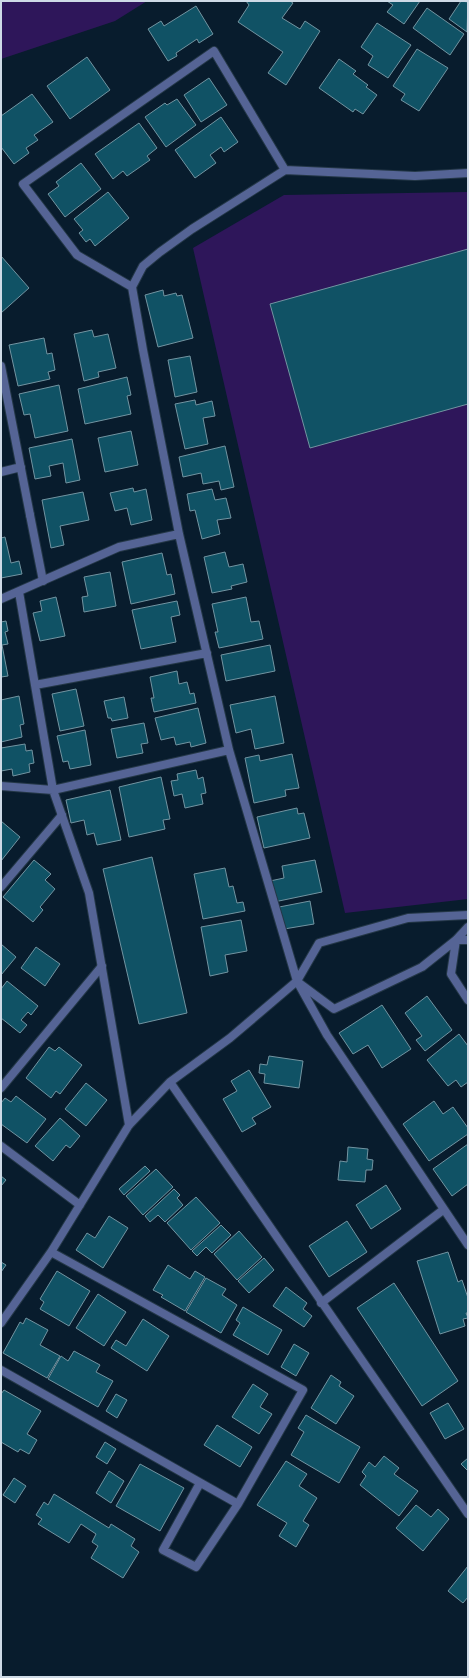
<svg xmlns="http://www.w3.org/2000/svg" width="469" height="1678" font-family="'IBM Plex Sans',sans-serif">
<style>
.green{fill:#2e165a}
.building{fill:#105265;stroke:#7294a1}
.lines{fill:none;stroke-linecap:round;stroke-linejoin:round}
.service-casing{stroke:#243747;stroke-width:10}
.minor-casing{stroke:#243747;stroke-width:10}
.service{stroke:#556495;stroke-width:8}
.minor{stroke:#556495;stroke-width:8}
</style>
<rect width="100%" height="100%" fill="#081c2d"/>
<path class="green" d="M1 1H147L115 21 1 59Z
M468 192V899L345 913 193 248 284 195Z"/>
<path class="building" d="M246 1H290L293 3 282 18 300 29 305 21 320 31 286 85 268 73 283 52 238 22 249 5Z
M387 1H420L404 24 387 12 393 5Z
M461 1 468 2 467 32 449 19Z
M196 6 213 34 199 43 197 39 176 53 177 56 168 61 148 29 161 21 164 26Z
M427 8 464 34 450 55 413 28Z
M377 23 411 45 388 78 368 65 373 56 361 47Z
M417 49 448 68 419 111 401 100 405 94 393 86Z
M87 57 110 90 70 119 47 86Z
M339 59 356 71 353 74 368 85 366 87 377 95 363 114 355 109 353 112 319 88Z
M209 78 227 105 201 122 184 95Z
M32 94 53 122 34 135 38 140 26 148 29 153 14 164 1 147V116Z
M177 99 196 125 166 147 145 117 165 103 167 105Z
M221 117 238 142 224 152 221 147 210 155 216 163 195 178 175 150Z
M139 123 157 148 147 156 150 160 127 176 123 171 113 179 95 154Z
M81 163 101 189 65 217 48 194 59 186 56 182Z
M108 192 129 218 95 246 90 239 86 242 79 233 83 230 74 219Z
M468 249V404L310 448 270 304Z
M1 256 29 288 1 313Z
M163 290 164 296 176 293 177 296 182 295 193 338 158 347 145 295Z
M92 330 94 337 108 334 116 368 98 372 99 377 84 381 74 334Z
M44 338 47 354 52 353 55 370 48 372 50 379 18 386 9 345Z
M190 356 197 392 175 397 168 360Z
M127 377 131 395 127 396 131 414 85 424 78 389Z
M59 385 68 431 35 438 30 414 24 415 19 394Z
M195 400 196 405 212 401 215 416 203 418 208 444 185 449 175 404Z
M131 431 138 465 105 472 98 438Z
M72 439 80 480 66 483 63 463 49 466 51 476 35 479 29 448Z
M225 446 234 487 221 490 219 481 203 484 201 473 183 477 179 457Z
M133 488 134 492 146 489 152 520 131 525 127 508 115 511 110 493Z
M212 489 215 500 226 498 231 518 217 520 220 534 202 539 195 510 190 511 187 494Z
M83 492 89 520 60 526 64 545 51 548 42 500Z
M5 537 11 563 19 561 22 574 1 578V538Z
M225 552 229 567 243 564 247 582 231 586 232 589 212 593 204 557Z
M162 553 167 575 171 574 175 594 131 604 122 562Z
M110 572 116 606 84 612 82 597 88 596 84 577Z
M56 597 65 636 40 641 33 613 42 611 40 601Z
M246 597 251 622 259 621 263 639 219 648 215 632H218L212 604Z
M177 601 180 615 171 617 176 642 141 649 132 610Z
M6 621 8 631 5 632 8 644 2 645 8 676 1 677V622Z
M270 645 275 671 226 681 221 655Z
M177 671 179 684 187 682 190 694 194 693 196 703 154 712 151 698H154L150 677Z
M76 689 84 726 60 731 52 694Z
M19 696 24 724 20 725 22 737 1 742V700Z
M275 696 284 743 255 749 251 729 236 733 230 705Z
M124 697 128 718 112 721 111 718H108L104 701Z
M198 708 206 743 191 747 190 742 176 745 174 737 161 740 155 718Z
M144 723 148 743 141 744 143 753 117 758 111 729Z
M85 730 91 765 70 769 68 761 63 762 57 736Z
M25 744 26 751 32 750 34 763 29 764 30 772 13 776 12 769 1 771V748Z
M292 754 299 788 285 790 286 796 254 803 245 758 259 755 260 761Z
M196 770 198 779 203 777 206 793 201 794 203 804 185 808 182 794 174 796 171 781 178 780 177 774Z
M161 777 170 819 163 820 165 829 129 837 119 787Z
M110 790 121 840 97 845 94 833 87 835 84 820 71 823 66 800Z
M297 808 298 814 304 813 310 838 264 848 257 817Z
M1 821 20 837 1 861Z
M152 857 187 1013 139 1024 103 869Z
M34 860 51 874 45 880 55 889 40 907 43 910 33 922 3 897Z
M315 860 322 892 274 902 270 881 284 878 282 866Z
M225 868 229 887 233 886 237 903 243 902 245 911 203 919 194 874Z
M310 901 314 924 284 929 274 908Z
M241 920 247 951 225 955 228 972 210 976 201 927Z
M1 944 16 957 1 975Z
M36 947 60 964 45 986 21 968Z
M7 981 38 1006 31 1015 28 1012 21 1020 27 1025 20 1033 1 1018V989Z
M427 996 452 1030 425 1051 416 1040 422 1036 405 1013Z
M382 1005 411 1049 382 1068 368 1045 353 1054 339 1033Z
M459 1034 468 1046V1082L461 1087 456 1080 448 1086 427 1060Z
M49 1047 55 1051 59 1047 82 1065 60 1094 56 1091 51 1098 26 1078Z
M269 1056 303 1061 299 1088 264 1083 265 1074 259 1073 260 1064 267 1065Z
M249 1070 271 1107 252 1118 256 1124 242 1132 223 1099 237 1091 231 1081Z
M86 1083 107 1100 86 1126 65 1109Z
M16 1096 46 1119 27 1143 1 1124V1103L5 1098 11 1102Z
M434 1101 443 1114 453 1107 468 1128V1134L429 1161 403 1124Z
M60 1118 80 1136 70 1148 66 1145 53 1161 35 1146Z
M468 1144V1184L452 1196 433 1169Z
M348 1147 368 1149 367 1159 373 1160 372 1170H366L365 1182 338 1180 340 1161 347 1162Z
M145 1166 150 1171 124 1195 119 1189Z
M156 1169 173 1187 143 1215 126 1196Z
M1 1176 6 1180 1 1186Z
M386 1185 401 1209 371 1229 356 1205Z
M174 1189 180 1195 177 1198 183 1205 165 1222 158 1215 150 1222 145 1216Z
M196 1197 220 1223 191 1250 167 1223Z
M109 1216 128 1228 103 1268 76 1250 87 1233 95 1238Z
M347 1221 367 1252 329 1277 309 1246Z
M221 1225 231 1235 212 1253 206 1247 197 1256 192 1251Z
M239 1231 262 1257 237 1280 214 1254Z
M448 1252 458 1282 462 1280 468 1298V1313H466L468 1318 463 1319 465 1326 440 1334 417 1261Z
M264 1258 274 1270 249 1293 238 1281Z
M1 1262 6 1265 1 1272Z
M168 1265 190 1279 195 1271 205 1277 185 1311 161 1297 163 1295 153 1290Z
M57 1271 90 1291 69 1326 40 1309 44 1302 40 1299Z
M206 1278 226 1289 222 1295 237 1305 221 1333 186 1312Z
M394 1283 458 1381 422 1406 357 1308Z
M286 1287 307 1303 303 1309 312 1316 304 1327 273 1306Z
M98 1294 126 1312 104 1346 76 1328Z
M243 1307 282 1330 268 1355 233 1335 240 1323 236 1320Z
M26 1318 48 1330 40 1345 60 1356 47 1378 3 1353 20 1322 23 1324Z
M143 1319 169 1336 147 1371 111 1348 116 1340 126 1346Z
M294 1344 309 1353 296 1376 281 1367Z
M74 1351 100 1365 96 1372 113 1381 98 1407 48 1379 61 1356 68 1361Z
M331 1375 341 1382 339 1386 354 1396 336 1424 311 1408Z
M253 1384 268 1394 260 1407 272 1414 259 1434 232 1417Z
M4 1390 41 1411 27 1434 37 1440 29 1454 20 1449 18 1452 1 1442V1394Z
M116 1394 127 1400 117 1418 106 1411Z
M448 1403 464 1429 445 1439 430 1413Z
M306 1415 360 1447 339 1483 291 1455 304 1432 298 1428Z
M217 1425 252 1447 240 1467 204 1445Z
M105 1442 116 1449 107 1464 96 1457Z
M384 1456 399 1468 394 1474 418 1491 399 1516 360 1485 366 1476 362 1472 369 1462 375 1467Z
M468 1458V1471L461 1464Z
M286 1461 307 1474 299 1486 317 1498 303 1521 309 1525 296 1547 279 1536 287 1523 257 1505Z
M140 1464 184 1488 160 1531 116 1506Z
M109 1471 124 1481 111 1503 96 1493Z
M14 1478 26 1486 15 1503 3 1495Z
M54 1494 109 1528 111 1524 135 1539 131 1546 139 1552 123 1578 91 1558 98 1546 92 1542 96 1534 81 1524 69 1543 38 1524 42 1519 36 1515 44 1502 48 1505Z
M416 1505 431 1517 438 1509 449 1519 423 1551 396 1528Z
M468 1566V1597L463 1603 448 1591Z"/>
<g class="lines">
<defs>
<path id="service" d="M30 515 43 581
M1 887 62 815
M1 1088 102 966"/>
<path id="minor" d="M468 173 415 176 285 170 192 229 160 252 143 266 132 287 143 350 179 534 229 750 297 981 327 1035 468 1245
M132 287 77 255 23 184 214 51 285 170
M1 366 30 515
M1 472 21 467
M19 592 53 790 89 893 129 1125
M1 599 119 547 179 534
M35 685 207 653
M1 786 53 790 229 750
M468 940H456L451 974 468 1000
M299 983 334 1009 422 967 456 940 468 927
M170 1082 468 1514
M1 1146 80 1205
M321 1303 443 1210
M1 1323 51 1252 129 1125 170 1082 230 1038 297 981 319 943 408 918 468 915
M1 1370 238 1504 303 1390 51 1252
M200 1483 163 1550 196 1567 238 1504"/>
</defs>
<use href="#service" class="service-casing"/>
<use href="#minor" class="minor-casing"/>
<use href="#service" class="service"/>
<use href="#minor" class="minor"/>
</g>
<rect width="469" height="1678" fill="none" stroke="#cedae6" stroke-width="4"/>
</svg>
